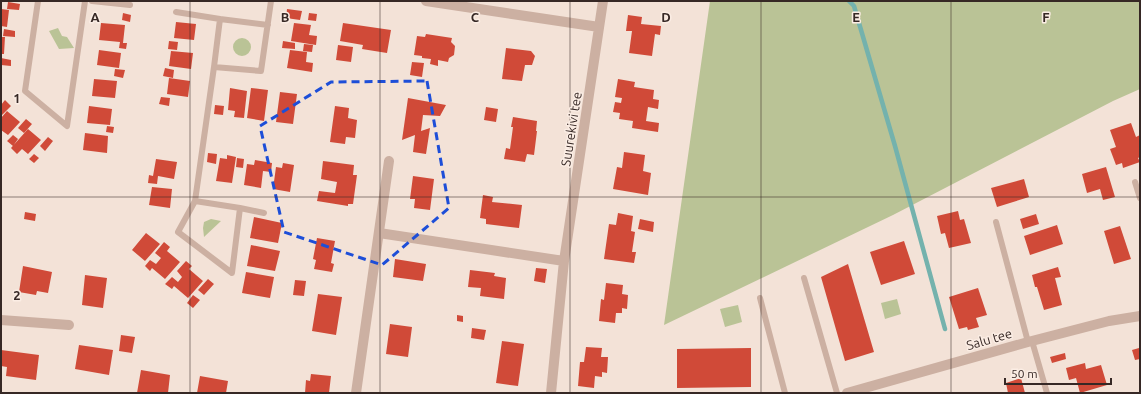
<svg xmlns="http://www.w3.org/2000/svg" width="1141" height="394" font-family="Ubuntu,sans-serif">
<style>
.green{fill:#bac396}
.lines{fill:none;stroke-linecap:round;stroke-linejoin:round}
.stream{stroke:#74b2ad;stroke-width:4.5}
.building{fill:#d04a38}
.lane{stroke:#ccb0a2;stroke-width:6}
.street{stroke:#ccb0a2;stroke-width:10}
.marked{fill:none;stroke:#1d4ed8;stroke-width:3;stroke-dasharray:8 5;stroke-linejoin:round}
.grid{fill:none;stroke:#362825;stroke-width:1;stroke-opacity:0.55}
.labels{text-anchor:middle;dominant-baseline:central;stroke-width:3;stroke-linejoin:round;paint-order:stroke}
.street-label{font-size:13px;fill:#362825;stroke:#fbede4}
.grid-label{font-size:13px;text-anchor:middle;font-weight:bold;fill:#362825;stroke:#fbede4;stroke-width:3;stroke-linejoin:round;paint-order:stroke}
</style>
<rect width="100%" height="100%" fill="#f3e2d7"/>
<path class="green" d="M710 1H1140V89L1113 101 893 215 664 325Z
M58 28 62 36 67 37 74 48 59 49 49 31Z
M233 47a9 9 0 1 1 18 0a9 9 0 1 1-18 0Z
M211 219 221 221 204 237 203 228 204 222Z
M897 299 901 314 885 319 881 303Z
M738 305 742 322 725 327 720 309Z"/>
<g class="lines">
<path class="stream" d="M849 1 854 6 895 146 945 329"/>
</g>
<path class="building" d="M8 2 20 4 19 10 7 9Z
M1 9 9 10 7 27 1 26Z
M287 9 302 11 300 20 286 18Z
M123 13 131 15 130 22 122 20Z
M309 13 317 14 316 21 308 20Z
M628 15 642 17 641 24 661 26 660 35 655 34 652 56 629 53 632 31H626Z
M176 22 196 24 194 40 174 38Z
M101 23 125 25 123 43H127L126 49 119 48 120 42 99 40Z
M294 23 311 25 309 35 317 36 316 45 291 41Z
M343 23 391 30 387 53 362 49 363 45 340 41Z
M4 29 15 31V37L3 36Z
M426 34 452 38 451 42 455 46 454 55 449 58 448 62 438 60V66L430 64 431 59 422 58V56L414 55 417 36 425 37Z
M1 37H5L4 54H1Z
M169 41 178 42 177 50 168 49Z
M283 41 295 43V49L282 48Z
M304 44 313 45 312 52 303 51Z
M338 45 353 47 351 62 336 60Z
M506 48 531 51 535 56 532 65H525L522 81 502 79Z
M99 50 121 53 119 68 97 65Z
M290 50 307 52 306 62 313 63 312 72 287 68Z
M171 51 193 53 191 69 169 66Z
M1 58 11 60V66L1 65Z
M412 62 424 63 422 77 410 75Z
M165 68 174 70 173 78 163 76Z
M115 69 125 70 123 78 114 76Z
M169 78 190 81 188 97 167 94Z
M94 79 117 81 115 98 92 96Z
M618 79 635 82 634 87 654 90 653 99 659 100 658 109 648 107 646 121 659 123 658 132 632 128 633 121 619 119 620 113 613 112 615 102 621 103 622 98 615 97Z
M230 88 247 91 244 118 234 117 235 111 228 110Z
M251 88 268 90 264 121 247 118Z
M280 92 297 94 293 124 276 122Z
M161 97 170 98 169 106 159 104Z
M408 98 446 105 440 116 423 115 421 131 430 128 426 154 413 152 415 135 402 140Z
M5 100 11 106 2 115 1 114V105Z
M215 105 224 106 223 115 214 114Z
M89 106 112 109 110 125 87 123Z
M335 106 349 108 348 118 357 120 355 138 346 137 345 144 330 142Z
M486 107 498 109 496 122 484 120Z
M7 111 20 122 8 135 1 130V118Z
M513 117 537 121 536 131H537L534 155 527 154 525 162 504 159 506 148 510 149 513 127H511Z
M26 119 32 124 24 133 18 128Z
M1131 123 1136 137 1140 135V157L1138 158 1140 162 1123 168 1122 163 1116 165 1110 149 1116 147 1110 130Z
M107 126 114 127 113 133 106 132Z
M28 129 41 140 28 154 22 149 17 154 11 148Z
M85 133 108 136 107 153 83 150Z
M13 135 18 139 13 146 7 141Z
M48 137 53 141 45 151 40 146Z
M624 152 645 155 643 171 651 173 648 195 613 189 617 167 622 168Z
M208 153 217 154 216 164 207 162Z
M34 154 39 158 34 163 29 159Z
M227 155 236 157 232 183 216 181 220 158 227 159Z
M237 158 244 159 243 168 236 167Z
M156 159 177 162 174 179 158 176 157 184 148 183 149 175 153 176Z
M255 160 272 163 271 172 263 171 261 188 244 185 247 164 254 165Z
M323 161 354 165 353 175H357L353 204H348V206L317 201 319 191 335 193 337 182 321 179Z
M283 163 294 165 290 192 273 189 276 167 282 168Z
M1106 167 1115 197 1103 200 1100 189 1087 193 1082 174Z
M413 176 434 179 430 210 414 208 415 199H410Z
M1024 179 1029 197 997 207 991 188Z
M152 187 172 189 170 208 149 205Z
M483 195 493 197 492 202 522 205 519 228 486 224V219L480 218Z
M958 211 960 220 964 219 971 243 949 248 945 233 941 234 937 216Z
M25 212 36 214 35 221 24 219Z
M618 213 633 216 631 231 635 232 632 252H636L634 263 604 259 609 224 616 225Z
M1036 214 1039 224 1023 229 1020 219Z
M254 217 282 223 278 243 250 238Z
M640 219 654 222 653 232 638 229Z
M1057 225 1063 244 1030 255 1024 236Z
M1120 226 1131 259 1114 264 1104 231Z
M146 233 160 244 145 261 132 250Z
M317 238 335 241 331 263 334 264 332 272 314 269 316 260 313 259Z
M904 241 915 274 881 285 870 252Z
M164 242 170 247 167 251 180 262 165 279 152 268 150 271 145 266 150 260 156 264 161 258 155 253Z
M251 245 280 251 275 271 247 266Z
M395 259 426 264 423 281 393 277Z
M186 261 192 266 189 269 203 281 188 298 174 286 172 289 165 284 172 277 178 282 182 277 177 271Z
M848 264 874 352 845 361 821 277Z
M23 266 52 272 48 293 37 291 36 295 19 292Z
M1058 267 1061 277 1055 278 1062 305 1044 310 1037 287H1035L1032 275Z
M536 268 547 269 545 283 534 281Z
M470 270 495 273 494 276 506 278 504 299 480 296 481 288 468 287Z
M246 272 274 277 270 298 242 293Z
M85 275 107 278 103 308 82 305Z
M208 279 214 284 204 295 198 290Z
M295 280 306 281 304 296 293 295Z
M606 283 623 285 622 294 628 295 627 309 622 308V313H616L615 323 599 321 601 299 604 300Z
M978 288 987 315 976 318 979 327 968 330 967 327 959 329 949 297Z
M318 294 342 297 336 335 312 331Z
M193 295 200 300 193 308 187 303Z
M457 315 463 316V322L457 321Z
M390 324 412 327 408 357 386 354Z
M472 328 486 330 484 340 471 338Z
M121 335 135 337 132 353 119 351Z
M502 341 524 344 518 386 496 383Z
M79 345 113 350 109 375 75 369Z
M586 347 602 348 601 357H608L607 373 602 372V377L595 376 594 388 578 386 580 362H584Z
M751 348V387L677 388V349Z
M1139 348 1140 359 1135 360 1132 350Z
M1 350 39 355 36 380 6 376 7 367 1 366Z
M1065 353 1066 359 1052 363 1050 357Z
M1085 363 1086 369 1101 365 1107 385 1080 393 1076 378 1069 380 1066 368Z
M141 370 170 375 168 393H137Z
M311 374 331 376 329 393H305L306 380 310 381Z
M200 376 228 381 226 393H197Z
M1021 378 1025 393H1008L1006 383Z"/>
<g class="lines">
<path class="lane" d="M38 1 25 91 67 126 85 1
M92 1 130 5
M176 12 220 19
M268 25 220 19 214 67 261 71 271 1
M1135 182 1140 198
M195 201 240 208 232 273 178 232 195 201 214 67
M240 208 264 213
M996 222 1028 342
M804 278 837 393
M760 298 785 393
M1032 341 1047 393"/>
<path class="street" d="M426 1 599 27
M379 233 564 261
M1 320 69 325
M356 393 389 161
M551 393 564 261 603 1
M847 393 1028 342 1109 321 1140 316"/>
</g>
<path class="marked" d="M427 81 449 208 382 265 284 232 260 126 331 82Z"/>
<path class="grid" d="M190 1V393M380 1V393M570 1V393M761 1V393M951 1V393M1 197H1140"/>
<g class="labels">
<g class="street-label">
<text transform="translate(571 129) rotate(-81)">Suurekivi tee</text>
<text transform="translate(989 339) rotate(-16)">Salu tee</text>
</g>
</g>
<g class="grid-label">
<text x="95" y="22">A</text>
<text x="285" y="22">B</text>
<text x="475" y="22">C</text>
<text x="666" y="22">D</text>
<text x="856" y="22">E</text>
<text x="1046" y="22">F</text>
<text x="17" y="103">1</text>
<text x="17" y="300">2</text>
</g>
<rect width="1141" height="394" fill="none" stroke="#362825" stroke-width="4"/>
<path d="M1005 378v6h106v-6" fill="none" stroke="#362825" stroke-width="2"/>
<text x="1011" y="378" font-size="12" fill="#362825" stroke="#fbede4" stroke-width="3" paint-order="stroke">50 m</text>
</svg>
